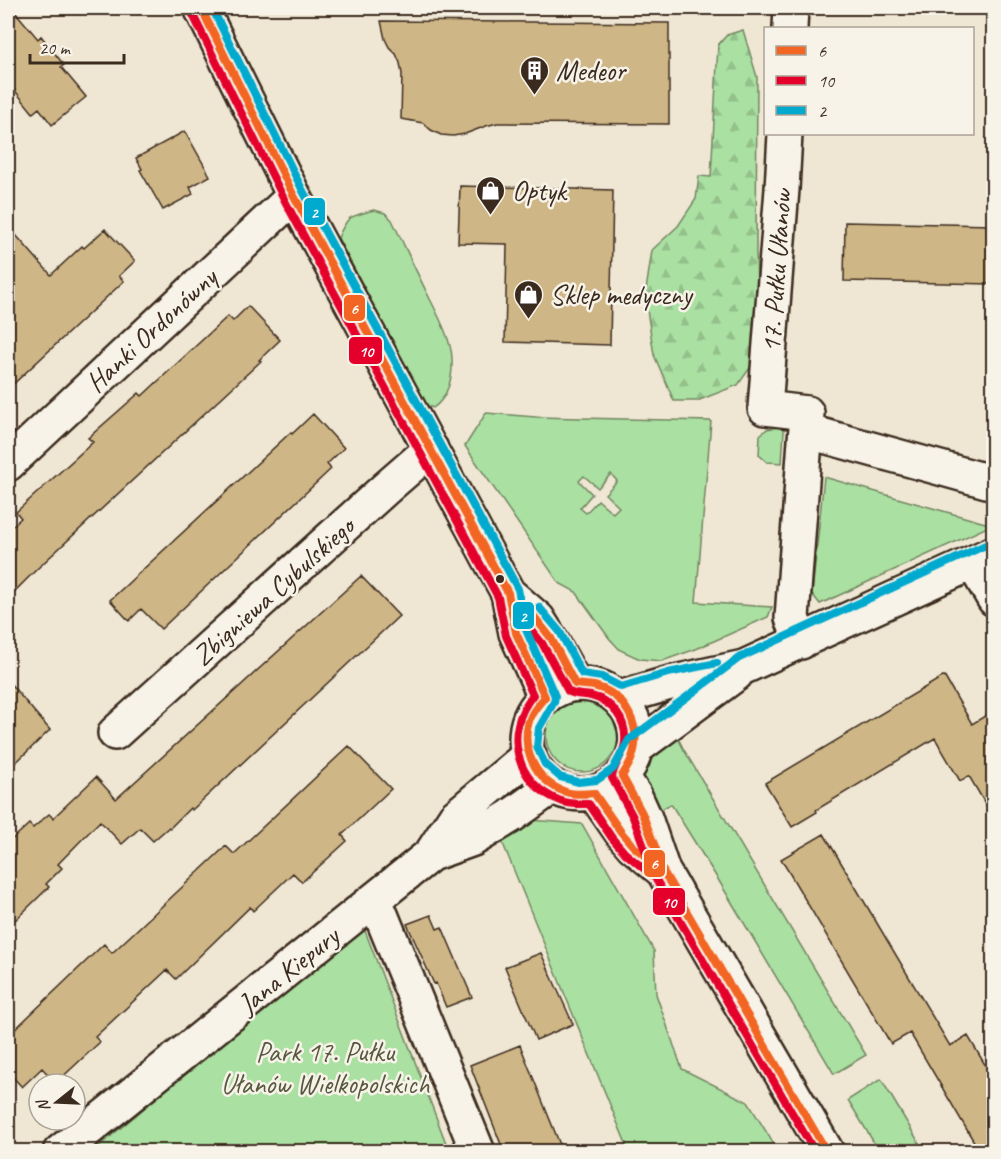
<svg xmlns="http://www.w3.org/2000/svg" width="1001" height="1159" font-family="Caveat,sans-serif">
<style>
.green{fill:#aae0a2;stroke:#728560;stroke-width:1.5;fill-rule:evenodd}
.forest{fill:url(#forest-firs);stroke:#728560;stroke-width:1.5}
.building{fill:#cfb686;stroke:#3b2a1e;stroke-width:1.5}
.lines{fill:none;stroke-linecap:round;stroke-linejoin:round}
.minor-casing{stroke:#3b2a1e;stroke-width:38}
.minor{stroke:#f7f3e8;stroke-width:33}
.bus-1-casing{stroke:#f7f3e8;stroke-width:12}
.bus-2-casing{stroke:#f7f3e8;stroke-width:12}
.bus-3-casing{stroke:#f7f3e8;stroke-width:12}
.bus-1{stroke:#f26522;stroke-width:8}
.bus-2{stroke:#e4002b;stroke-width:8}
.bus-3{stroke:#00a9ce;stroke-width:8}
.bus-dot{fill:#3b2a1e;stroke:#f7f3e8;stroke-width:2}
.labels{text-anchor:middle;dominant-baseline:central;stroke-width:5;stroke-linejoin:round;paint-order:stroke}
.poi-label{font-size:28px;fill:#3b2a1e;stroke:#f7f3e8;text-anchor:start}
.street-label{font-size:28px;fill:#3b2a1e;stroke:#f7f3e8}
.park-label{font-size:28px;fill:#57583f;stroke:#f7f3e8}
.line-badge{stroke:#f7f3e8;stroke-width:2}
.badge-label{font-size:16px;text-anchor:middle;font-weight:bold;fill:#fff}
</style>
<defs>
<pattern id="forest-firs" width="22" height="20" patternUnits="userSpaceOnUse" patternTransform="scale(1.5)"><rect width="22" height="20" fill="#aae0a2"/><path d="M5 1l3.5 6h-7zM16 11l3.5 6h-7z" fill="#93c08b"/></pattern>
</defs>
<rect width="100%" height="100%" fill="#efe7d4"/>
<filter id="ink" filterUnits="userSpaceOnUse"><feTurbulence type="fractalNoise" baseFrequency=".0167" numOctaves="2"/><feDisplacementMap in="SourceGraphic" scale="12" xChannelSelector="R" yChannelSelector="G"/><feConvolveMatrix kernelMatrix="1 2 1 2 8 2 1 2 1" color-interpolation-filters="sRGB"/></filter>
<g filter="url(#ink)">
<path class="green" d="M374 210 385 213 392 220C405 247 417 273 430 299 438 315 452 342 452 359 453 377 448 398 433 408L426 405 338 238C348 214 350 217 374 210Z
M486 413 536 417 711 421 696 602 772 607 768 617 696 649 662 661 640 659 620 650 609 638 576 592 559 583 465 446ZM611 474 617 481 605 494 619 507 613 513 598 500 586 513 580 508 592 494 579 481 584 476 598 488Z
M783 426 784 431 782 463 767 462 759 455 760 435 767 429Z
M824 477 992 525 820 604 812 594Z
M546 736a36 36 0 1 1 72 0a36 36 0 1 1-72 0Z
M675 732 684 750 866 1055 834 1074 719 881 671 804 654 813 636 777 647 767 653 753Z
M530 820 582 824 654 951 656 994 682 1069 748 1102 778 1151H629L499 834Z
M364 928 449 1151 92 1152 261 1010Z
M881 1079 924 1151H879L848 1100Z"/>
<path class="forest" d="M743 30 757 77 756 252 759 355 738 385 697 401H674L654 355 645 297 652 250 678 226 696 199 699 176 711 177 718 45 727 35Z"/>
<path class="building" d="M8 8H12L38 39 41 36 64 65 61 67 86 97 52 125 39 108 33 113 8 82Z
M381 21 669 23V124L497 123 486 126 465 134 453 136 441 135 431 130 423 123 401 119 402 74 400 63 396 54 389 47 385 39Z
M185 131 210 176 190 187 193 194 163 210 140 170 142 169 136 158Z
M460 186 613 190 610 345 505 342 507 244 458 243Z
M845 222 993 225V284L844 281Z
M8 226 51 275 82 246 84 248 105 229 135 261 119 276 124 281 8 389Z
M248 306 280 340 259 360 261 361 38 568 8 598V530L21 518 16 512 93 442 88 438 139 393 142 396 228 316 233 321Z
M313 414 344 448 327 464 331 469 161 629 141 609 129 621 110 600 291 432 292 434Z
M361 576 399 616 192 810 190 808 170 828 169 827 153 841 140 828 122 844 100 821 58 864 62 868 46 884 49 887 8 927V843L29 824 33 828 49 814 53 818 96 777 116 799Z
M944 676 972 724 993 711V817L969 776 960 781 935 738 816 810 817 812 792 827 765 783Z
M8 681 50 730 8 770Z
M349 746 391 789 342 835 347 841 302 882 293 873 253 911 250 907 176 979 167 970 95 1037 100 1042 56 1083 42 1068 22 1087 8 1072V1036L104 944 112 953 226 846 234 854Z
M824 834 950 1046 968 1036 993 1078V1152H980L910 1033 891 1044 781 859Z
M431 915 437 929 442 927 472 997 446 1007 436 983 434 984 407 924Z
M541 953 573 1024 536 1040 505 967Z
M520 1045 546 1110 563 1152H504L470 1065Z"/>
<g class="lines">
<defs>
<path id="minor" d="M201 8 294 196 508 593 516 633 545 697
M790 28 791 8
M785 134 782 189 765 408 807 413 792 618 801 642
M806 431 994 483
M8 464 294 196
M973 563 994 599
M508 593 538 619 551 640 575 684
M526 739a55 55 0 1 1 110 0a55 55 0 1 1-110 0Z
M619 698 670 683 744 667 994 553
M115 733 385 489 431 449
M636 748 736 674
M622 776 635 796 645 818 663 871 827 1152
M594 793 621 832 633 846 663 871
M431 854 473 839 511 816 553 786
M375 900 478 1152
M60 1152 431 854 455 817 529 755"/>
</defs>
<use href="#minor" class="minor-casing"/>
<use href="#minor" class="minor"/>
<defs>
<path id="bus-1" d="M201 8 294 196 508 593 516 633 545 697C540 703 534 709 531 716 518 745 535 782 566 792 575 795 585 794 594 793L621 832 633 846 663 871 827 1152
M532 614 551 638 575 684C581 685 588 685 594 686 626 694 644 728 631 760 629 765 625 771 622 776L642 813 657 852"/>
<path id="bus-2" d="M192 13 285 201 498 597 506 636 533 695C502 732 516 785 561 801 570 805 580 804 589 804L612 838 625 853 655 878 815 1152
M524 621 542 643 568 691C575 696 583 694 591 696 612 701 627 720 625 742 624 755 613 765 612 778L633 817 647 855"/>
<path id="bus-3" d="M212 8 303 191 518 589 526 630 555 696 554 702 539 728 537 747 545 764 560 777 578 782 597 780 613 769 629 740 739 658 990 543
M539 607 560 632 582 674 602 677 621 687 668 673 717 663"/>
</defs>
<use href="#bus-1" class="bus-1-casing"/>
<use href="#bus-2" class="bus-2-casing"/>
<use href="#bus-3" class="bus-3-casing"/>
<use href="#bus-1" class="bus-1"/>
<use href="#bus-2" class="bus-2"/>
<use href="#bus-3" class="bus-3"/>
</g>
</g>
<defs>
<symbol id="building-pin" viewBox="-11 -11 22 30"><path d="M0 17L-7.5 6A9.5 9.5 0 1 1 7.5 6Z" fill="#3b2a1e" stroke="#f7f3e8"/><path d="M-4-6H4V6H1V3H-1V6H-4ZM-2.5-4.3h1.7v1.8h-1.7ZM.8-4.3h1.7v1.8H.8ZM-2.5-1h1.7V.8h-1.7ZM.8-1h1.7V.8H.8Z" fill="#fff"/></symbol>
<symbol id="shop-pin" viewBox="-11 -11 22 30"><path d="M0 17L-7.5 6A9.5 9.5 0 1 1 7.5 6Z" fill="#3b2a1e" stroke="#f7f3e8"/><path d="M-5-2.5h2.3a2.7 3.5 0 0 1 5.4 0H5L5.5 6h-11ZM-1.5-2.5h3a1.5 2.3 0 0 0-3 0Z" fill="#fff"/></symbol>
</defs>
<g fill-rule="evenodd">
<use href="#building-pin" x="518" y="54" width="33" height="45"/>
<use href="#shop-pin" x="474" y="174" width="33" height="45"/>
<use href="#shop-pin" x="512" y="278" width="33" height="45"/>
</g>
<circle class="bus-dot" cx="500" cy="579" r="5"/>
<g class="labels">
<g class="poi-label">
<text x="556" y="70">Medeor</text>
<text x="512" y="190">Optyk</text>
<text x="550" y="294">Sklep medyczny</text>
</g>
<g class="street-label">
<text transform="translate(776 271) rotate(-86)">17. Pułku Ułanów</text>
<text transform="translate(151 330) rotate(-43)">Hanki Ordonówny</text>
<text transform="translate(273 591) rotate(-42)">Zbigniewa Cybulskiego</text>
<text transform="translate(288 970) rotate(-39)">Jana Kiepury</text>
</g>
<g class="park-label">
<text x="325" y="1051">Park 17. Pułku<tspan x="325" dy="32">Ułanów Wielkopolskich</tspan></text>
</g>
</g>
<g class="line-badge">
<rect x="303" y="197" width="23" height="29" rx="6" fill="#00a9ce"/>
<rect x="343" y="294" width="23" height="28" rx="6" fill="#f26522"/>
<rect x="348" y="336" width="35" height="29" rx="6" fill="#e4002b"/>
<rect x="512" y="601" width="23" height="29" rx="6" fill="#00a9ce"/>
<rect x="643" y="849" width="23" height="29" rx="6" fill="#f26522"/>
<rect x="652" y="887" width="34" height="29" rx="6" fill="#e4002b"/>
</g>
<g class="badge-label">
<text x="314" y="218">2</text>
<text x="354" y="314">6</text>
<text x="366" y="357">10</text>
<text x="523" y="622">2</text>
<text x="654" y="869">6</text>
<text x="669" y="908">10</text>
</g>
<rect width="1001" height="1159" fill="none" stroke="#f7f3e8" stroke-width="30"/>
<rect x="15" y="15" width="971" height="1129" fill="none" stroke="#3b2a1e" stroke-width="2" filter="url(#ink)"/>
<rect x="764" y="27" width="210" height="108" fill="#f7f3e8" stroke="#aca397" stroke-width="1.5"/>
<rect x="776" y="46" width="30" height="9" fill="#f26522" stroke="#aca397" stroke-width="1.5"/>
<text x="818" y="57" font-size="18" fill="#3b2a1e">6</text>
<rect x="776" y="76" width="30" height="9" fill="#e4002b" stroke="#aca397" stroke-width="1.5"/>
<text x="818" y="87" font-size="18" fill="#3b2a1e">10</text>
<rect x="776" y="106" width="30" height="9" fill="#00a9ce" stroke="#aca397" stroke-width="1.5"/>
<text x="818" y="117" font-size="18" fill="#3b2a1e">2</text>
<g transform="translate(57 1102) rotate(252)"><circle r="28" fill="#f7f3e8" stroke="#aca397" stroke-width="1.5"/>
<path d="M0-4.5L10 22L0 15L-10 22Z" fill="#3b2a1e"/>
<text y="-9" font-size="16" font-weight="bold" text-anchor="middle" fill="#3b2a1e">N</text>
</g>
<path d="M30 54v9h94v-9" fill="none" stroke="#3b2a1e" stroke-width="3"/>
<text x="39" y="54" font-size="18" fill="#3b2a1e" stroke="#f7f3e8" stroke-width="4.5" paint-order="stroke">20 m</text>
</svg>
